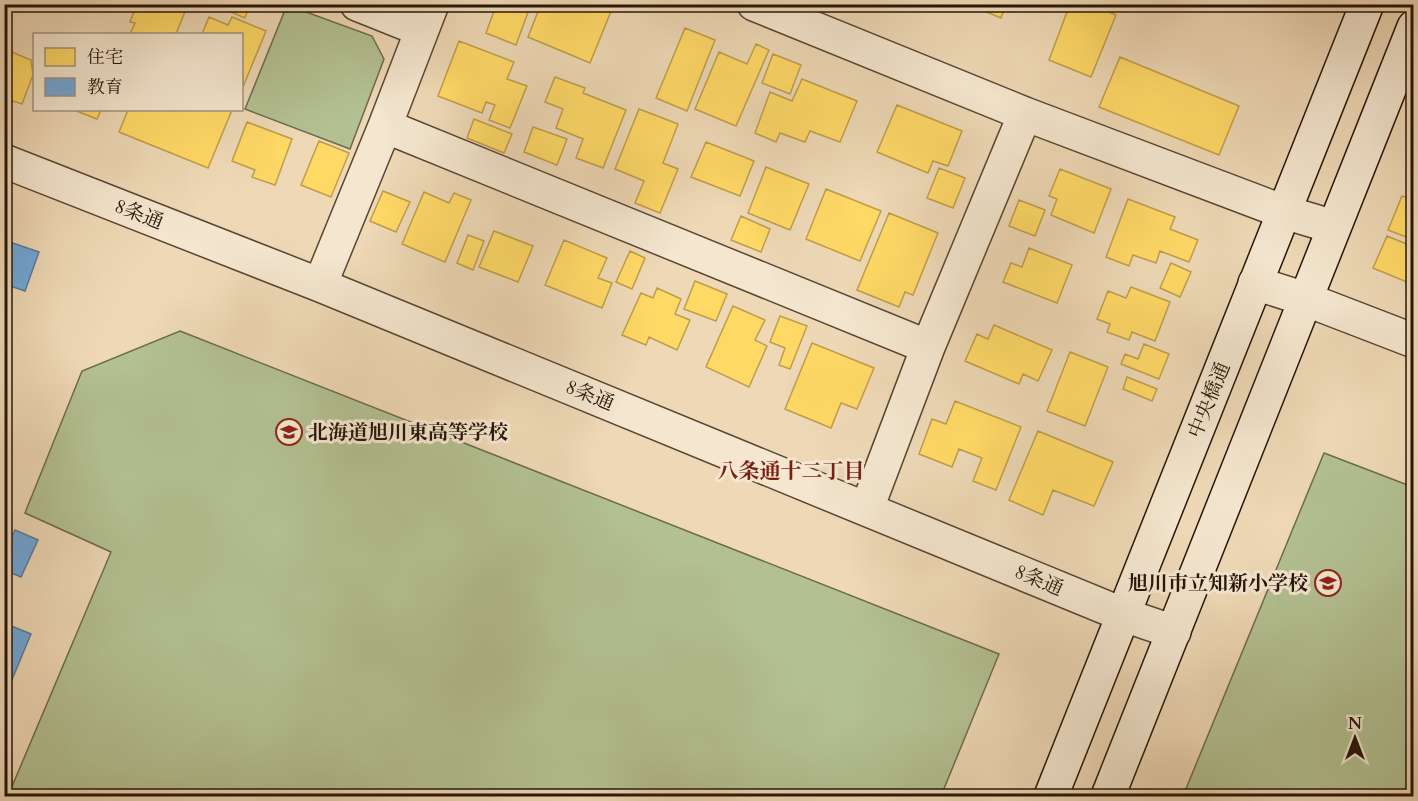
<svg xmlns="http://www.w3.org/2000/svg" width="1418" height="801" font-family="Cardo,'Noto Serif JP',serif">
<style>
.green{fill:#b3c092;stroke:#6c6b4e;stroke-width:1.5}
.homes{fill:#ffd966;stroke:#be9e4a;stroke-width:1.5}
.schools{fill:#6fa8dc;stroke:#597c9d;stroke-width:1.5}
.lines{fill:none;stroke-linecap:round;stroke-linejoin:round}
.street-casing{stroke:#584634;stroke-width:36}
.secondary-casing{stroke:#261609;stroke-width:36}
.street{stroke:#f4e6cf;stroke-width:33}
.secondary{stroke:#f4e6cf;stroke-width:33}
.labels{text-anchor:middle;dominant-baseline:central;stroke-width:6;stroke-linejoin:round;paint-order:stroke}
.street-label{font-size:20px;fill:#261609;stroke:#f4e6cf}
.poi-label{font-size:20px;font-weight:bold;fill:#261609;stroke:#f4e6cf;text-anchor:start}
.neighbourhood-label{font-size:21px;font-weight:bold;fill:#7a1f14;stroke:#f4e6cf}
</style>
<rect width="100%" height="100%" fill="#eed8b5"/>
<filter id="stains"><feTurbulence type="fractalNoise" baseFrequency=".00333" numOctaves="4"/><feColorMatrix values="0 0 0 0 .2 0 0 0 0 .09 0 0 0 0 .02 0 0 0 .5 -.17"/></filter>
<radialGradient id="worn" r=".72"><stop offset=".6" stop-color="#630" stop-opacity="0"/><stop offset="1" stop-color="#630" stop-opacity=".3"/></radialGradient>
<path class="green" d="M287 5 372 36 384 59 350 149 245 109Z
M180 331 999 654 941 796H8L111 552 25 513 82 371Z
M1324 453 1413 487V796H1183Z"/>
<path class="homes" d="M137 4H188L176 34H130L135 23 130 22Z
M213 4H250L245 18Z
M481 4H531L516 45 486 33 494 11Z
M541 4H614L590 63 528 37Z
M967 4H1006L1001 18Z
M1070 4H1089L1116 15 1091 77 1049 60Z
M209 17 228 25 232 17 266 31 243 87 242 34H202Z
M685 28 715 40 687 111 656 98Z
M459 41 514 62 507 79 527 86 510 128 489 120 495 105 486 102 482 113 438 96Z
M756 44 769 50 736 126 695 109 719 52 747 64Z
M7 50 31 60 33 75 22 104 4 98V56Z
M773 54 801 65 790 94 762 83Z
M1120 57 1239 106 1219 155 1099 107Z
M555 77 585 88 583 93 626 110 603 168 576 158 583 139 556 128 563 109 545 102Z
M802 79 857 101 840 142 810 131 805 142 780 133 776 142 755 133 770 92 792 101Z
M897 105 962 131 948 166 933 161 928 173 877 152Z
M639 109 678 124 663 163 678 169 660 213 635 203 644 181 615 169Z
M74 110H101L97 119Z
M128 110H232L208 168 119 132Z
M474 119 512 134 504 153 467 138Z
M247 122 292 139 275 185 252 177 255 170 232 161Z
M533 127 567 139 557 165 524 152Z
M319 141 349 153 331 197 301 185Z
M706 142 754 161 740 196 691 177Z
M766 167 809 184 790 230 748 213Z
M939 168 965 178 953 208 927 198Z
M1060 169 1111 189 1094 233 1051 215 1057 199 1049 196Z
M826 189 881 211 860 261 806 239Z
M383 191 410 202 396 232 370 221Z
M424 192 449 203 454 193 471 200 445 262 402 244Z
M1402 196 1414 200V240L1388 230Z
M1128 199 1175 217 1170 229 1198 240 1189 262 1160 251 1156 263 1133 255 1129 266 1106 257Z
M1019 200 1045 210 1035 236 1009 226Z
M889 213 938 233 913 295 905 292 899 307 857 290Z
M741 216 770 229 761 252 731 240Z
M494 231 533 246 518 282 479 267Z
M468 235 484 241 473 270 457 263Z
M1387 236 1414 247V285L1373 268Z
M564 240 607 258 598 278 612 283 602 308 545 285Z
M1029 248 1072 265 1057 303 1003 282 1011 263 1022 267Z
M630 251 645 258 632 289 616 282Z
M1171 263 1191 272 1180 297 1160 288Z
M695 281 727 294 716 321 684 309Z
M1131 287 1170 302 1155 341 1132 332 1129 340 1107 332 1110 324 1097 319 1108 291 1126 298Z
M657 288 681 299 675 314 690 320 677 350 649 337 646 345 622 335 641 293 653 298Z
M733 306 765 320 755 340 767 346 749 387 706 367Z
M780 316 807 326 790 369 779 365 785 348 770 342Z
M994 325 1052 350 1038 381 1023 374 1019 384 965 361 977 334 988 339Z
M812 343 874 368 857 409 841 403 831 428 785 409Z
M1144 344 1169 354 1159 379 1121 364 1125 354 1138 359Z
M1070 352 1108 367 1085 426 1047 411Z
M1127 377 1157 389 1152 401 1123 389Z
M955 401 1021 427 996 490 973 481 982 458 959 449 952 467 919 454 932 419 946 424Z
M1038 431 1113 462 1094 506 1053 490 1043 515 1009 500Z"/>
<path class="schools" d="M4 240 39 252 25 291 4 284Z
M4 322 12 325 4 344Z
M15 530 38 540 21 577 4 570V553Z
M4 623 31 634 4 699Z"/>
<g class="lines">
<defs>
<path id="street" d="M357 4 422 30
M754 4 1025 114 1284 212 1334 227
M385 126 928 347
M4 161 320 285 1124 615 1174 632
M1255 283 1305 299 1414 341
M320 285 385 126 432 4
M867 508 928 347 1025 114"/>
<path id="secondary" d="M1051 796 1367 4
M1108 796 1414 27"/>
</defs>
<use href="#street" class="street-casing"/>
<use href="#secondary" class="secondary-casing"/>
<use href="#street" class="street"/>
<use href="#secondary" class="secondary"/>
</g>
<defs>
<symbol id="school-ring" viewBox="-11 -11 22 22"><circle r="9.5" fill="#f4e6cf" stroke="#8f2418" stroke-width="1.5"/><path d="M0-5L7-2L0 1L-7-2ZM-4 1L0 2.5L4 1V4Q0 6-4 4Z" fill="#8f2418"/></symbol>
</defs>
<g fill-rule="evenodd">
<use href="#school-ring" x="274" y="417" width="30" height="30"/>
<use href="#school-ring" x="1313" y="568" width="30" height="30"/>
</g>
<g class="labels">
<g class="street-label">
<text transform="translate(139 214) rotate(21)">8条通</text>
<text transform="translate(590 395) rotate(22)">8条通</text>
<text transform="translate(1209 400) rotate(-68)">中央橋通</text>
<text transform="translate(1039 580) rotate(23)">8条通</text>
</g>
<g class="poi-label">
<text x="308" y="432">北海道旭川東高等学校</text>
<text x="1308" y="583" text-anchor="end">旭川市立知新小学校</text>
</g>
<g class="neighbourhood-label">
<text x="791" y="471">八条通十二丁目</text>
</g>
</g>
<rect width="1418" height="801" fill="none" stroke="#eed8b5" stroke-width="24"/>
<rect x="6" y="6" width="1406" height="789" fill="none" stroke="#261609" stroke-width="3"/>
<rect x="12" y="12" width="1394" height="777" fill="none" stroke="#261609" stroke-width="1.5"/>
<rect x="33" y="33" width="210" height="78" fill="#f4e6cf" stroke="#a29380" stroke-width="1.5"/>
<rect x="45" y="48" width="30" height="18" fill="#ffd966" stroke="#a29380" stroke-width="1.5"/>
<text x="87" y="63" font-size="18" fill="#261609">住宅</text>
<rect x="45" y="78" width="30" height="18" fill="#6fa8dc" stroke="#a29380" stroke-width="1.5"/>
<text x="87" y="93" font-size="18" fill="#261609">教育</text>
<g transform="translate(1355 738)" stroke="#f4e6cf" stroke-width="4.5" paint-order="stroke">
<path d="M0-4.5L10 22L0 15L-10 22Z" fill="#261609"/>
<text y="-9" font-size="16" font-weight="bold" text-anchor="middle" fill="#261609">N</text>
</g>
<rect width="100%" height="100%" filter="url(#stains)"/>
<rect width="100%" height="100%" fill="url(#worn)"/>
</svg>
